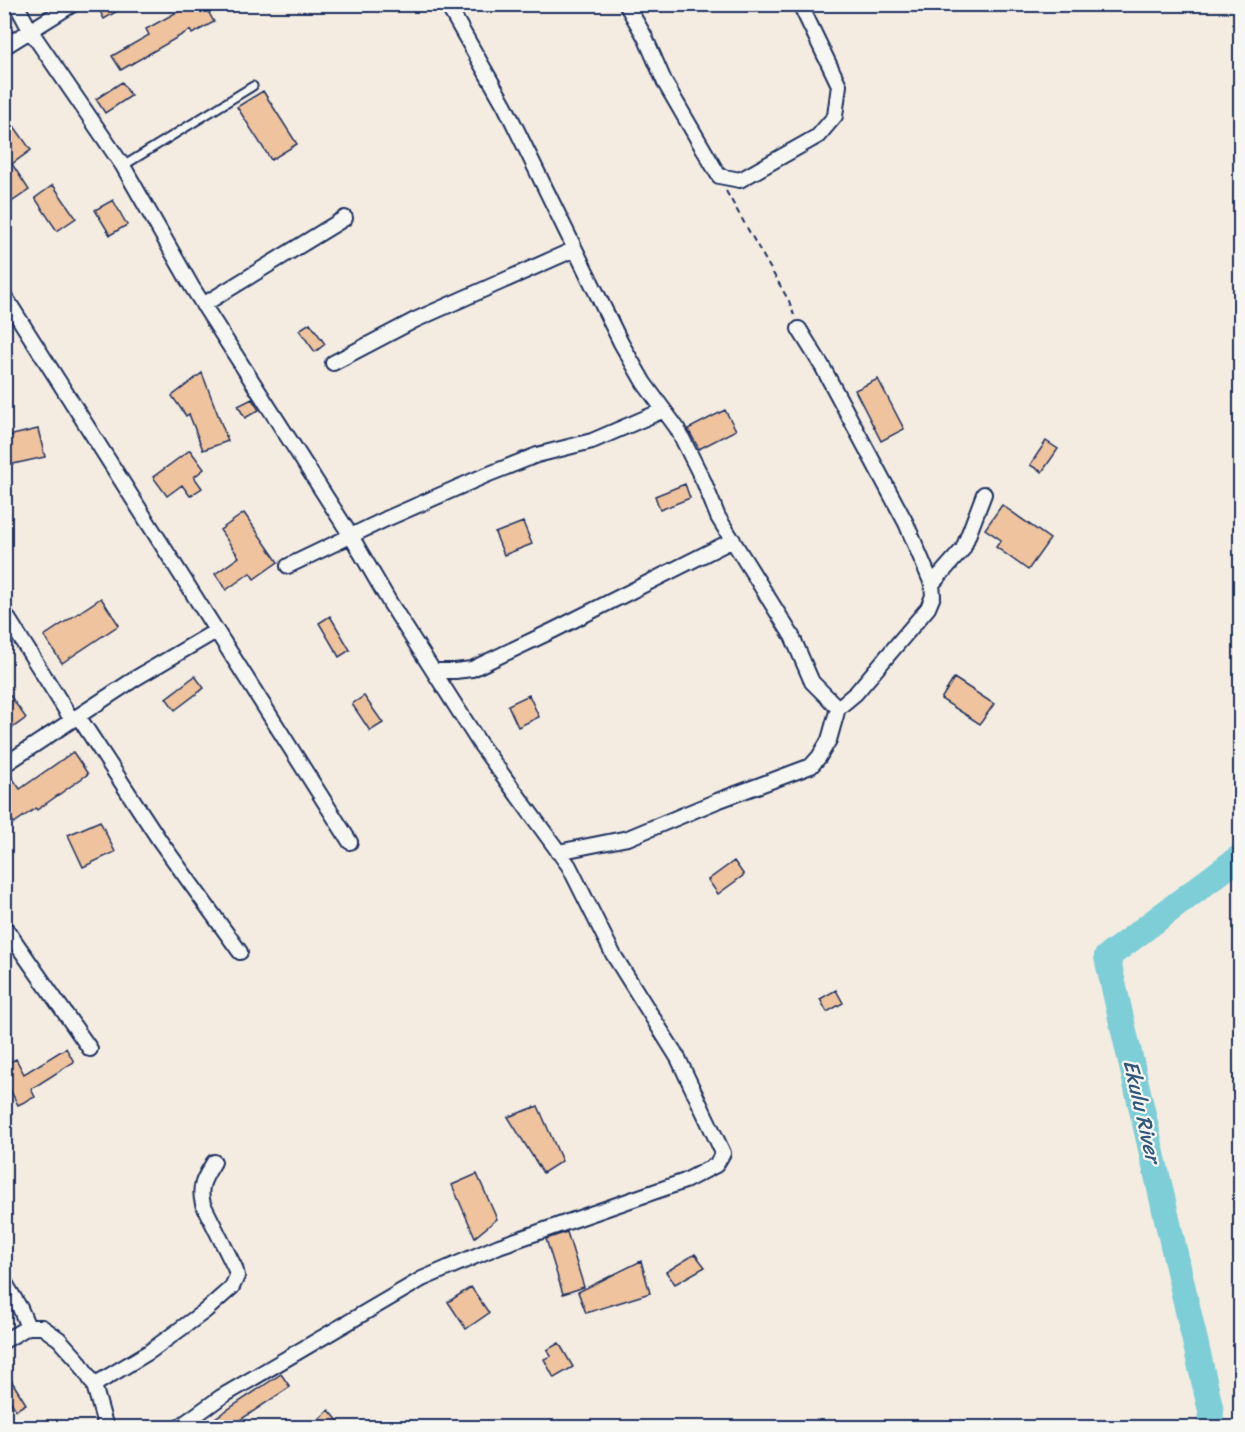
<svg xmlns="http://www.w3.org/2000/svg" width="1245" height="1432" font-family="Sriracha,sans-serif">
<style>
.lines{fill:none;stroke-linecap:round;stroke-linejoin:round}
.river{stroke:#7dced7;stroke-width:26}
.building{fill:#eec39e;stroke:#1b2f5e;stroke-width:1.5}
.lane-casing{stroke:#1b2f5e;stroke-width:11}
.street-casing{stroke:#1b2f5e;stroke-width:18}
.path{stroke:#1b2f5e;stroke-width:2;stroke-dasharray:6 4.5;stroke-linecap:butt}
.lane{stroke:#f6f6f2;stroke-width:7}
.street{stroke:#f6f6f2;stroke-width:14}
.labels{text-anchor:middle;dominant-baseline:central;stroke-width:4.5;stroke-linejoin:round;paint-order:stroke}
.water-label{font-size:21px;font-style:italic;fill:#34577c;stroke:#f6f6f2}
</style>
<rect width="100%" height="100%" fill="#f4ece1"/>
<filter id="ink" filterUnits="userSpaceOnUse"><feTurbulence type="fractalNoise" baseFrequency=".0167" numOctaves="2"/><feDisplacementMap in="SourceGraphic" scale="12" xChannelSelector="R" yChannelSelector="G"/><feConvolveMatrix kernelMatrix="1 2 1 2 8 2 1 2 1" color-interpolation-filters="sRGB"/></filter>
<g filter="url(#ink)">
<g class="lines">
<path class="river" d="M1210 1428 1211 1411 1107 957 1240 857"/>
</g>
<path class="building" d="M96 4H129L104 19Z
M175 4H204L214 22 192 34 190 30 121 70 112 56 149 35 146 29 179 11Z
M122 82 131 96 105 113 96 99Z
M263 91 297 144 271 160 237 107Z
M4 112 31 150 12 164 29 190 4 207Z
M53 185 76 218 57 231 35 198Z
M113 200 127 225 110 235 95 210Z
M310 323 325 344 315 352 299 330Z
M202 373 228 441 203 450 189 414 186 416 172 396Z
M878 379 904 429 881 441 855 390Z
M252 399 259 410 245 418 238 406Z
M725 410 736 430 699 449 688 429Z
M38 429 45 457 4 466V437Z
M1046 441 1058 449 1042 472 1030 465Z
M190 450 204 469 194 477 202 488 190 496 182 485 167 496 153 477Z
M685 484 690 498 660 510 655 496Z
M1002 505 1050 539 1028 570 996 547 1001 540 985 529Z
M244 513 278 562 254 579 250 573 226 590 215 574 239 557 220 530Z
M523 522 532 544 504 555 495 533Z
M101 598 119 625 62 663 44 636Z
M330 616 350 650 339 657 319 623Z
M195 676 204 688 175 710 166 698Z
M954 678 994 704 980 724 941 699Z
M4 687 26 718 4 734Z
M529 695 539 717 518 727 508 705Z
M364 696 383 723 370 731 352 704Z
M73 752 88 774 37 810 36 808 14 823 4 809V774L9 773 20 789Z
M100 821 115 852 83 867 68 835Z
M734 861 744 875 718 894 708 880Z
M836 990 843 1003 827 1012 820 999Z
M66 1048 74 1062 31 1089 35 1097 18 1105 4 1078V1065L16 1059 24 1074Z
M538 1106 562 1161 543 1173 508 1117Z
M477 1174 497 1219 475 1237 452 1185Z
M567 1232 584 1287 563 1294 546 1239Z
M695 1254 705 1267 675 1284 666 1272Z
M641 1261 650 1293 586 1313 578 1292Z
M471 1287 489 1313 466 1329 448 1302Z
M559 1343 573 1367 554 1378 544 1359 551 1356 547 1350Z
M4 1369 26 1404 16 1410 4 1391Z
M281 1374 290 1387 228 1428H200Z
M329 1410 344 1428H309Z"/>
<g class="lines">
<defs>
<path id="lane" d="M123 166 253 86"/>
<path id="street" d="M16 4 30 30 123 166 192 287 351 536 390 603 480 744 569 866 613 954 678 1058 723 1153 716 1165 685 1181 499 1246 422 1279 221 1397 178 1428
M447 4 505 106 621 343 644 383 677 428 704 482 718 517 792 636 812 682 838 708
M626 4 645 37 665 83 719 176 740 180 818 136 835 116 839 85 800 4
M4 47 73 4
M4 295 350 842
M203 305 345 218
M333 363 415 320 575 249
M288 566 386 519 484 476 537 455 592 441 664 410
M932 584 963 549 984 494
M4 612 72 720
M434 671H455L472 669 554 630 733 540
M78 716 160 841 240 952
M4 765 136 678 216 631
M558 852 628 838 717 801 811 766 819 757 829 740 838 708 856 693 928 608 933 596 932 584 906 523 822 366 799 329
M4 926 90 1049
M4 1281 20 1308 28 1327
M4 1341 28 1327H42L59 1339 78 1360 94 1385 106 1428
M94 1385 149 1352 205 1311 232 1287 237 1276 235 1268 203 1204C198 1186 205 1177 214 1162"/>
</defs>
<use href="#lane" class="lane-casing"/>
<use href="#street" class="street-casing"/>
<path class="path" d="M726 191 789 301 794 315"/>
<use href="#lane" class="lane"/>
<use href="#street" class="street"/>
</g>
</g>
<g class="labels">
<g class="water-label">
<text transform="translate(1142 1111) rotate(77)">Ekulu River</text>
</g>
</g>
<rect width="1245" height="1432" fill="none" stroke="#f6f6f2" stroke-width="24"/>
<rect x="12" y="12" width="1221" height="1408" fill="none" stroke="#1b2f5e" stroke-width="2" filter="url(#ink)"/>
</svg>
